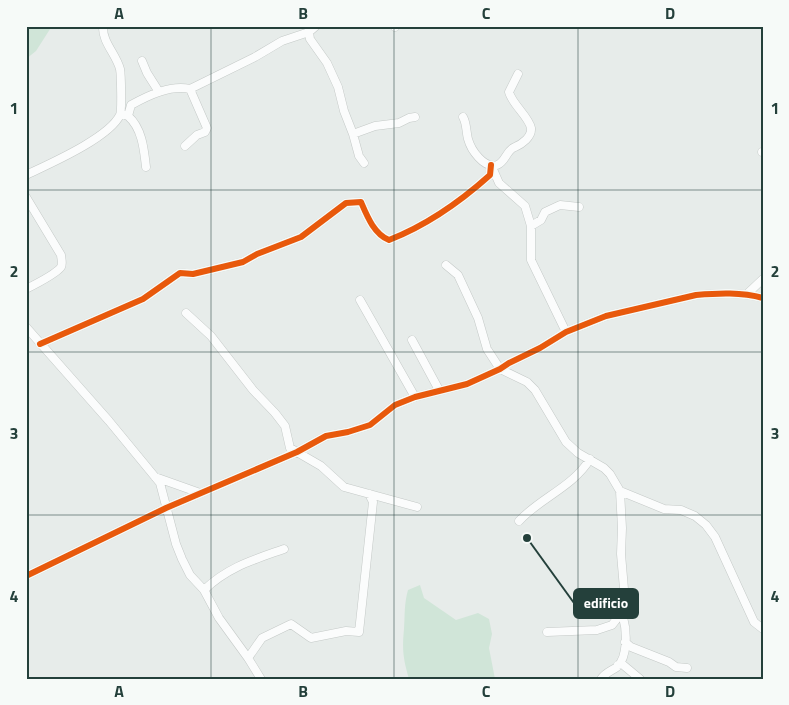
<svg xmlns="http://www.w3.org/2000/svg" width="789" height="705" font-family="'Titillium Web',sans-serif">
<style>
.green{fill:#d0e5d8}
.lines{fill:none;stroke-linecap:round;stroke-linejoin:round}
.minor-casing{stroke:#c4c9c7;stroke-width:9}
.minor{stroke:#fbfcfc;stroke-width:8}
.cycleway-casing{stroke:#f6faf8;stroke-width:9}
.cycleway{stroke:#e8590c;stroke-width:6}
.grid{fill:none;stroke:#24403b;stroke-width:1;stroke-opacity:0.55}
.leader{fill:none;stroke:#24403b;stroke-width:2}
.callout-dot{fill:#24403b;stroke:#f6faf8;stroke-width:2}
.callout{fill:#24403b;stroke:#24403b;stroke-width:2}
.callout-label{font-size:14px;text-anchor:middle;font-weight:bold;fill:#fff}
.neatline{fill:none;stroke:#24403b;stroke-width:2}
.grid-label{font-size:16px;text-anchor:middle;font-weight:bold;fill:#24403b}
</style>
<rect width="100%" height="100%" fill="#e7ecea"/>
<path class="green" d="M26 26H52L36 51 26 59Z
M420 585 424 598 456 620 478 613 489 619 492 634 489 648 495 679H409C403 658 402 650 404 629 405 615 404 604 408 590Z"/>
<g class="lines">
<defs>
<path id="minor" d="M395 26V27
M309 32 310 39 327 63 338 87 344 111 353 134 359 156 364 163
M142 61 147 73 159 92
M121 113 128 116 131 105C149 95 170 85 190 89L255 57 282 41 309 32 316 26
M128 116C142 128 144 149 146 167
M463 117C467 124 466 132 468 139 471 150 484 169 497 165 506 162 506 150 515 147 522 144 532 137 531 128 529 117 512 104 509 92L518 74
M353 134 375 126 399 123 409 118 415 117
M185 146 197 135 205 132 207 128 190 89
M762 152H763
M492 167 499 183 525 206 531 226V260L566 332
M26 175C49 164 109 138 120 115 122 111 121 74 120 69 116 54 102 42 103 26
M26 197 61 255C61 258 63 263 61 267 56 274 34 285 26 289
M531 226 541 220 545 212 560 205 579 207
M446 265 458 275 478 318 487 349 500 369 527 382 535 390 566 442 578 453 604 468 610 474 620 491 622 528 621 554 624 589 619 616 612 625 597 630 547 632
M747 294 763 279
M360 300 415 397
M186 313 211 336 253 390 275 413 285 426 290 448 321 466 344 487 417 507
M26 327 109 421 160 483 176 544 182 559 190 575 204 590 219 618 248 658 261 679
M412 340 439 390
M40 344 143 299 180 273 193 274 243 262 257 254 301 237 346 203 361 202C367 216 374 234 389 240 425 226 461 201 490 175L491 165
M155 477 200 493
M620 491 664 509 681 510 695 516 706 525 715 537 754 622 763 629
M519 521C540 498 573 487 590 459
M26 576 166 508 297 452 326 436 348 432 370 425 395 405 415 397 467 384 500 369 509 363 540 348 566 332 606 316 696 295C719 293 741 292 763 298
M204 590C228 567 253 560 284 549
M625 642 631 647 669 662 676 667 687 668
M248 658 262 638 291 624 311 638 346 631 359 632 373 502 369 494
M618 665 622 664 640 679
M601 679C605 673 611 671 617 667 628 657 627 631 623 617L619 616"/>
</defs>
<use href="#minor" class="minor-casing"/>
<use href="#minor" class="minor"/>
<defs>
<path id="cycleway" d="M40 344 143 299 180 273 193 274 243 262 257 254 301 237 346 203 361 202C367 216 374 234 389 240 425 226 461 201 490 175L491 165
M26 576 166 508 297 452 326 436 348 432 370 425 395 405 415 397 467 384 500 369 509 363 540 348 566 332 606 316 696 295C719 293 741 292 763 298"/>
</defs>
<use href="#cycleway" class="cycleway-casing"/>
<use href="#cycleway" class="cycleway"/>
</g>
<path class="grid" d="M211 26V679M394 26V679M578 26V679M26 190H763M26 352H763M26 515H763"/>
<path class="leader" d="M527 538L574 603"/>
<circle class="callout-dot" cx="527" cy="538" r="5"/>
<rect class="callout" x="574" y="589" width="64" height="29" rx="5"/>
<g class="callout-label">
<text x="606" y="608">edificio</text>
</g>
<rect width="789" height="705" fill="none" stroke="#f6faf8" stroke-width="55"/>
<rect x="28" y="28" width="734" height="650" class="neatline"/>
<g class="grid-label">
<text x="119" y="19">A</text>
<text x="303" y="19">B</text>
<text x="486" y="19">C</text>
<text x="670" y="19">D</text>
<text x="14" y="114">1</text>
<text x="775" y="114">1</text>
<text x="14" y="277">2</text>
<text x="775" y="277">2</text>
<text x="14" y="439">3</text>
<text x="775" y="439">3</text>
<text x="14" y="602">4</text>
<text x="775" y="602">4</text>
<text x="119" y="697">A</text>
<text x="303" y="697">B</text>
<text x="486" y="697">C</text>
<text x="670" y="697">D</text>
</g>
</svg>
